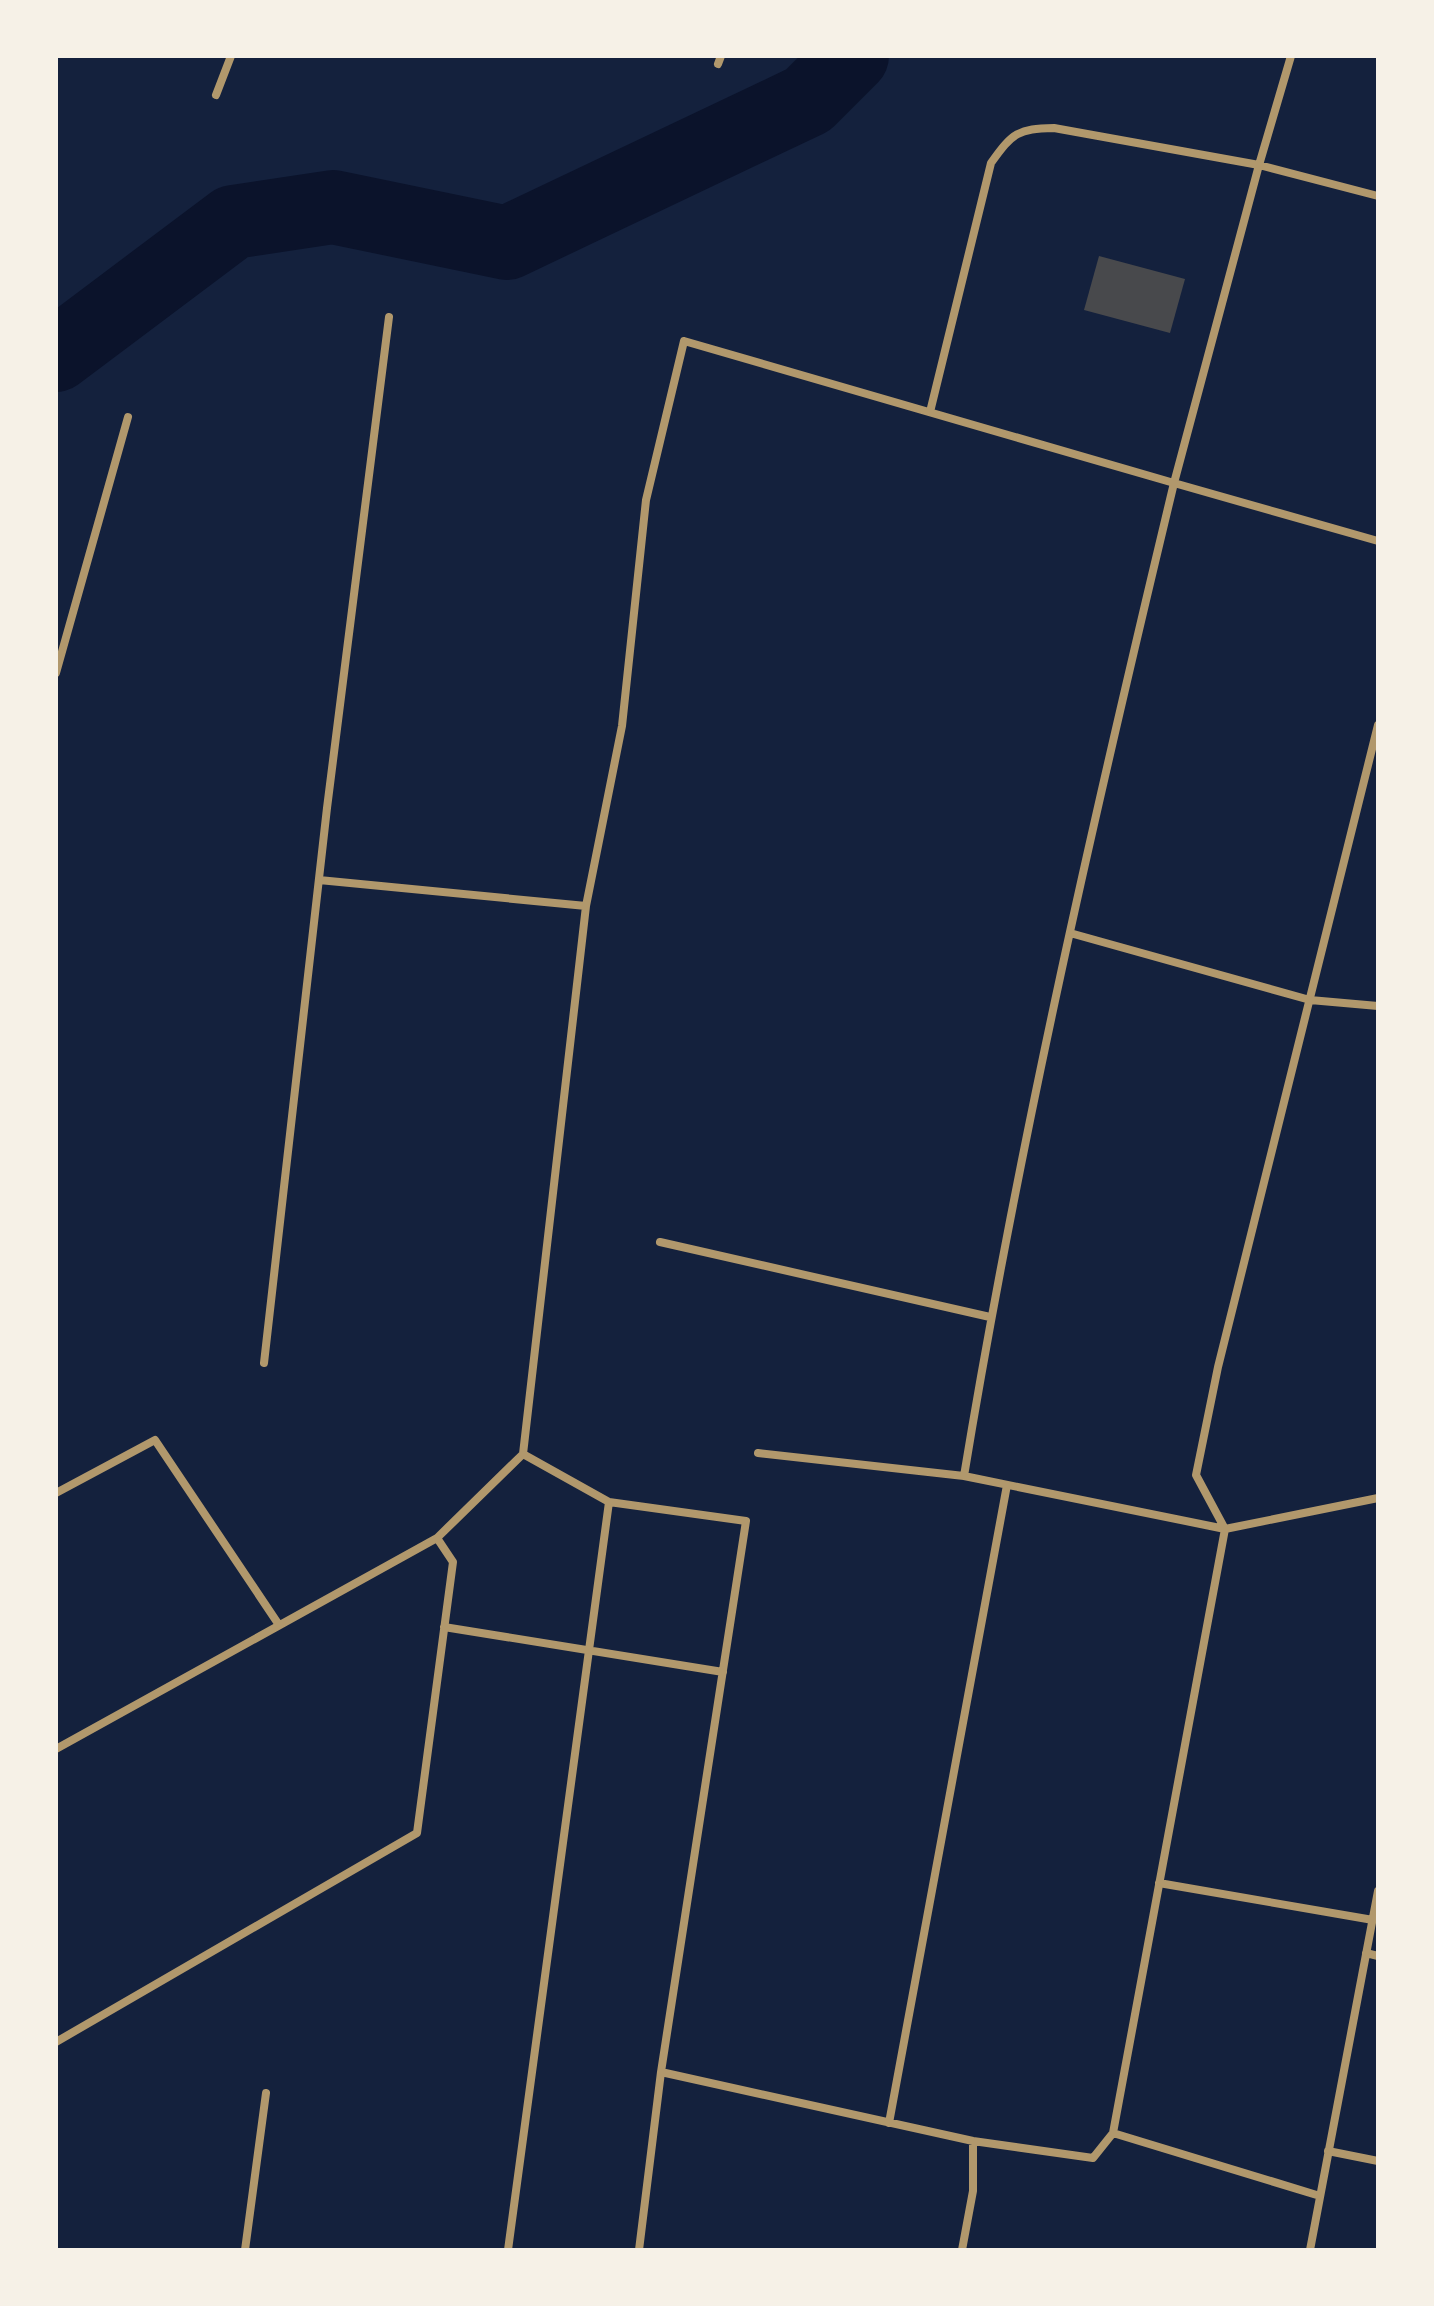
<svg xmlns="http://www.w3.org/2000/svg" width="1434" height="2306" font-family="Manrope,sans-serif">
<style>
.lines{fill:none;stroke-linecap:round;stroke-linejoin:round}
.river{stroke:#0b132b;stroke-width:74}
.building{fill:#48494c}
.minor{stroke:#b1986c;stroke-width:8}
</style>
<rect width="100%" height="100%" fill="#14213d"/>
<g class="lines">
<path class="river" d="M56 355 233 222 333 207 507 243 808 100 852 56"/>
</g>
<path class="building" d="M1099 256 1185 279 1170 333 1084 310Z"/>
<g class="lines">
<path class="minor" d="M1291 56 1259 165 1174 483 1378 541
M718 64 721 56
M216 95 231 56
M930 412 991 163C1013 132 1018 129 1054 128L1259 165 1378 196
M56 673 128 417
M1378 725 1218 1367 1196 1475 1225 1529 1378 1498
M319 880 586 906
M1070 933 1310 1000 1378 1006
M660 1242 990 1317
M264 1363 327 808 389 317
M758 1453 964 1476
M56 1493 155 1440 279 1625
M444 1627 723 1672
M56 1749 437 1538 523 1454 586 906 622 726 646 500 684 341 1174 483C1095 812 1019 1142 964 1476L1225 1529 1113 2133 1093 2158 973 2141 661 2072 746 1521 609 1502 523 1454
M1159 1883 1373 1920
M1366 1953 1378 1956
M56 2042 417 1833 453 1562 437 1538
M889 2123 1007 1485
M1113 2133 1320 2196
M1328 2151 1378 2161
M245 2250 266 2093
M508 2250 609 1502
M639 2250 661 2072
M962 2250 973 2191V2141
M1310 2250 1378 1891"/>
</g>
<rect width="1434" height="2306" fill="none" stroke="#f6f1e7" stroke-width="116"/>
</svg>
